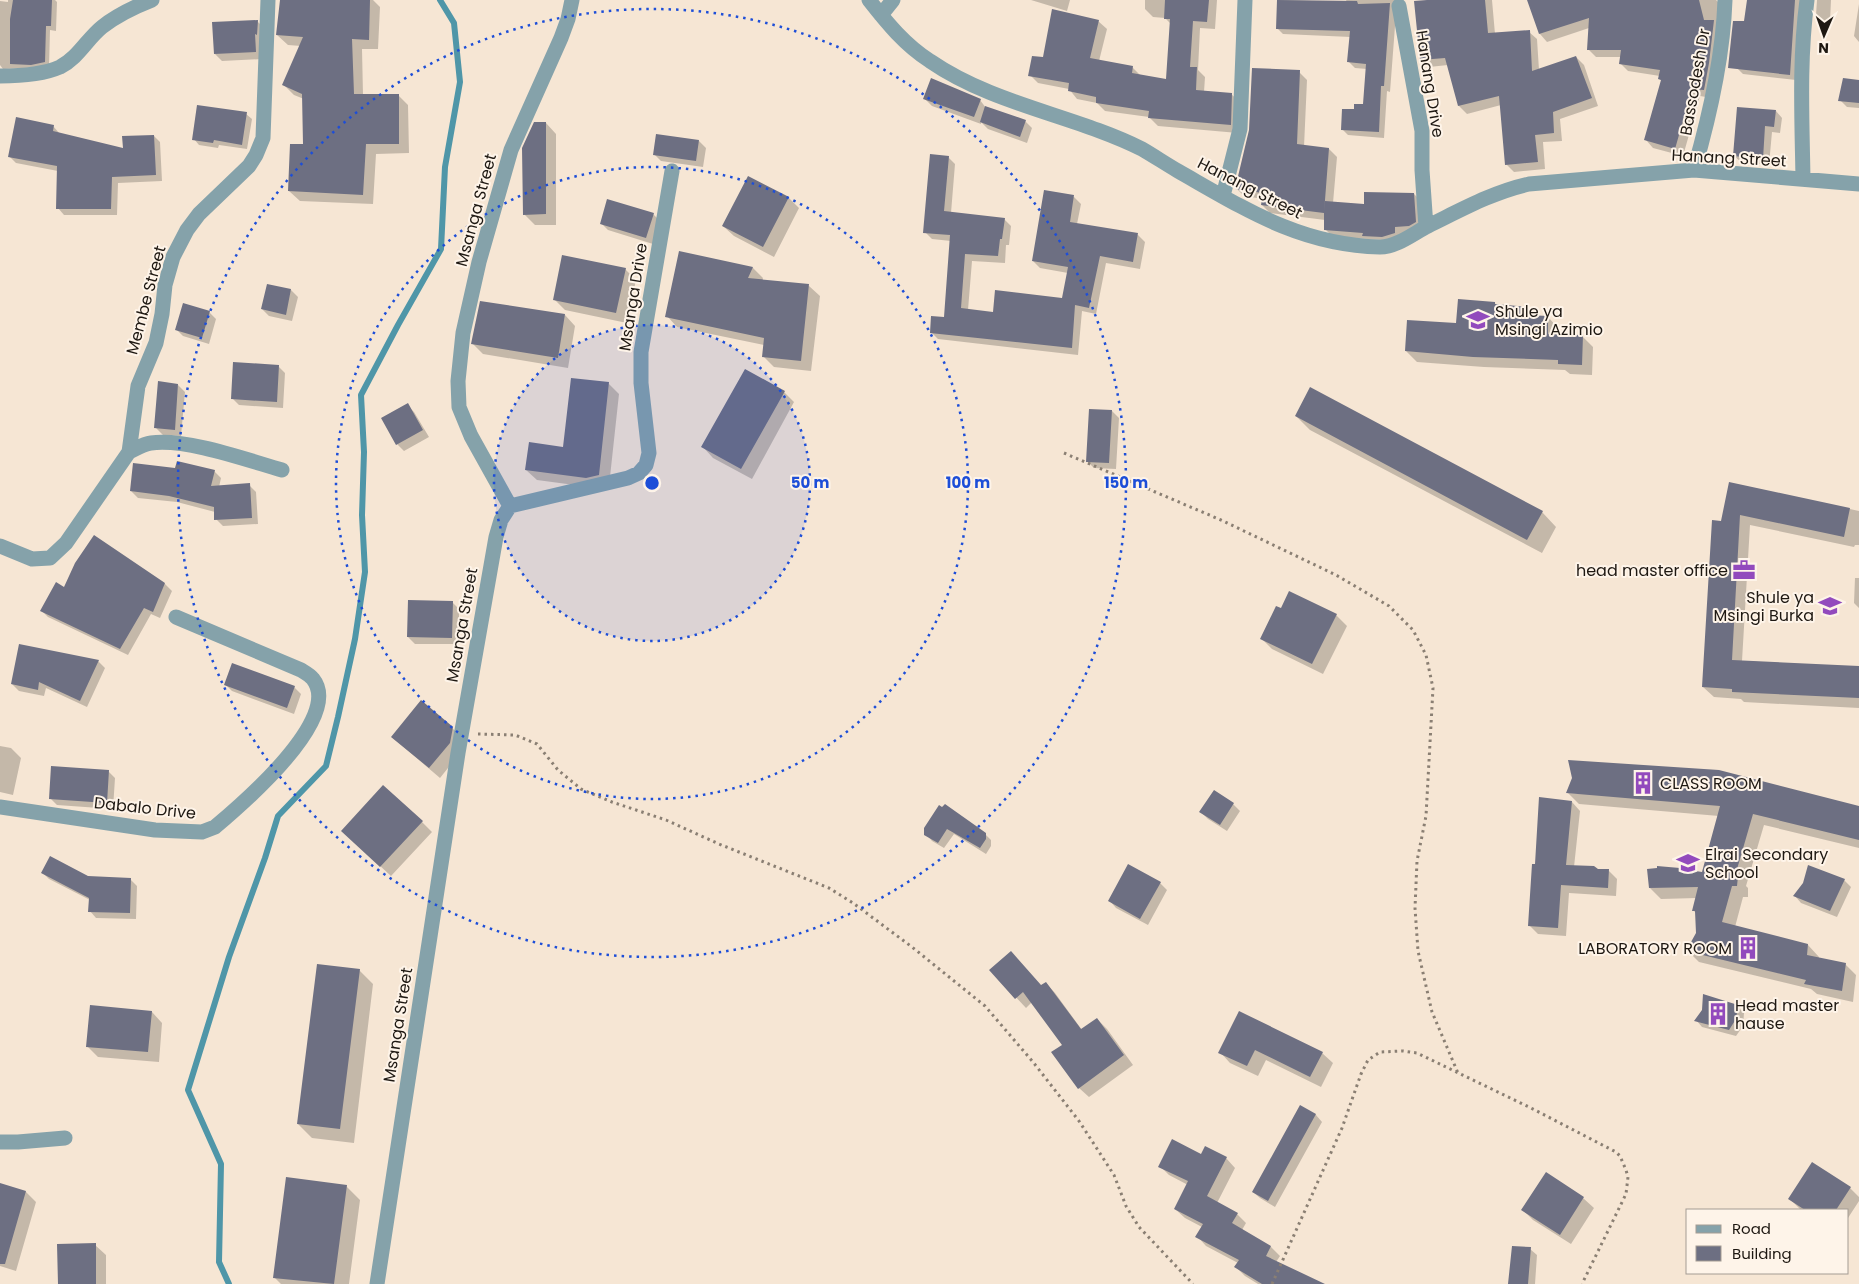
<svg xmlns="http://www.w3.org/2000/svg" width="1859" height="1284" font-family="Poppins,sans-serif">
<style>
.shadow{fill:#0003}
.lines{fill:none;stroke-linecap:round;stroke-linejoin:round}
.stream{stroke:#4f96a8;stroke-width:6}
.building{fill:#6d6f82}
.path{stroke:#8a7f73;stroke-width:3;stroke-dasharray:2.5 4;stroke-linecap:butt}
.minor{stroke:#85a2aa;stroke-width:15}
.ring{fill:none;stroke:#1d4ed8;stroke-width:2.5;stroke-dasharray:2.5 5}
.labels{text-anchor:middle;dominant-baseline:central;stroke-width:4;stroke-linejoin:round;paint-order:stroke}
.street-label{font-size:16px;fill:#1e1812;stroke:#fef4e9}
.poi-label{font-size:16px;fill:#1e1812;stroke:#fef4e9;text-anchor:start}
.centre{fill:#1d4ed8;stroke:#fef4e9;stroke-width:2.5}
.ring-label{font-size:15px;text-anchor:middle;font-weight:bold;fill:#1d4ed8;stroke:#fef4e9;stroke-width:4;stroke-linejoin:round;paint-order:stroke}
</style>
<rect width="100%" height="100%" fill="#f6e6d4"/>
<path class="shadow" d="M8 0H55L57 2 56 31 50 30 49 67 3 69 0 65V1L8 2Z
M281 0H373L380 7 378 49H362L363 95H398L408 105 409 153 376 154 373 204 300 201 289 191 304 146V99L294 95 284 85 301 46 288 45 277 35Z
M1031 0H1070L1067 11Z
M1145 0H1217L1215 29 1200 28 1198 70 1205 77 1204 92 1231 94 1240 102 1238 133 1158 126 1149 117 1105 111 1097 103 1077 99 1069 89 1038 83 1030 75 1044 59 1098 21 1107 29 1099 61 1132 67 1140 75 1167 81 1171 24 1165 18 1153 17 1145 9Z
M1278 0 1347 2 1346 0H1397L1390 92 1387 91 1384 138 1348 135 1342 129 1355 111 1364 106 1367 69 1355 68 1349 62 1351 37 1283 34 1277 28Z
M1441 0H1492L1495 34 1529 32 1537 39 1539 70 1576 57 1584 65 1598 106 1560 119 1562 141 1543 142 1545 169 1514 172 1506 164 1501 105 1467 114 1459 106 1448 65 1429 67 1421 59Z
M1530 0H1716L1721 5 1712 98 1700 96 1683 156 1653 148 1646 140 1662 81 1659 78 1660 76 1628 71 1620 63 1621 57H1596L1588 49 1589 28 1547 42 1540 34Z
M1749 0H1807L1796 80 1743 74 1737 68Z
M1817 0H1831L1830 22 1822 21 1816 15Z
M1859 4V42L1854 36Z
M257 21 264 28 262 59 222 61 215 54Z
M1299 72 1307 80 1304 147 1329 149 1337 157 1333 203 1365 205 1414 194 1422 202 1424 230 1403 241 1333 237 1325 229V220L1270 213 1262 205 1263 199 1244 196 1236 188Z
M1859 81V108L1847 107 1840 100Z
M925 99 980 100 986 108 1025 121 1032 128 1027 143 988 129 981 122V124L932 106Z
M1776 111 1782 118 1780 133 1772 132 1769 165 1741 162 1734 156Z
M246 114 252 119 247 149 219 145 218 148 199 145 194 139Z
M546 123 556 134V225H535L524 214Z
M53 126 60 134 124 149 154 136 160 142 162 181 118 183 117 215H64L58 208V171L16 163 10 157Z
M699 141 706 148 703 167 661 161 654 154Z
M948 157 955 164 951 213 1004 219 1011 226 1009 245H1006L1005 263 972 261 968 310 994 313 1063 299 1068 273 1040 268 1033 261 1045 192 1074 197 1081 204 1077 224 1138 235 1145 242 1140 269 1106 263 1096 314 1082 311 1078 355 938 339 931 332 945 318 951 241 932 239 925 232Z
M789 198 799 208 774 257 734 236 723 226Z
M653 214 660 221 653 244 608 230 601 223Z
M680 253 753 268 763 278 762 281 809 286 820 296 811 371 774 367 763 356 764 345 677 327 667 316Z
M625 269 636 280 627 323 565 310 554 299Z
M291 290 298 297 292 321 269 316 262 309Z
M1494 303 1497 305 1527 309 1536 317H1548L1558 328V336H1582L1593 347 1592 375 1570 374 1565 370 1484 367 1417 362 1406 351Z
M209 312 216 319 209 344 183 336 176 329Z
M565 315 575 326 568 368 483 354 473 344Z
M278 366 285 373 283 408 239 405 232 398Z
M608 383 619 394 609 486 597 488 537 480 526 470 564 449Z
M178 385 185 392 181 436 163 435 156 428Z
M784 392 794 402 752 479 713 458 703 447Z
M407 405 414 412 429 437 404 451 397 444Z
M1112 411 1119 418 1116 469 1094 468 1087 461Z
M1296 416 1542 512 1556 527 1542 553 1310 430Z
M214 471 221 478 219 487 249 485 256 492 258 524 223 526 216 519 215 512 177 502 138 498 131 491Z
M1730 483 1859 511V545H1855L1854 547 1750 525 1742 661 1859 667V708L1744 702 1741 699 1714 697 1703 687 1722 522Z
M1855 578H1859V608L1854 603Z
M165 584 172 591 160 618 151 614 128 655 48 617 42 611 65 589Z
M452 602 459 609V644H415L408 637Z
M1282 610 1336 615 1347 626 1323 674 1272 649 1261 638Z
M98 661 105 668 87 707 46 688 44 696 19 691 12 684Z
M225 684 294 687 301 694 294 714 232 691Z
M452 728 463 738 460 753 440 778 392 737Z
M0 746 11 748 21 758 13 795 0 792Z
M108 771 115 778 113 809 57 805 50 798Z
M1568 793 1859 808V848L1764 825 1746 886 1748 888V897H1743L1735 927 1808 945 1819 957V959L1845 964 1856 975 1853 1002 1817 994 1811 989 1699 962 1688 951 1697 934 1696 913 1693 910 1697 898 1661 899 1650 888 1703 873 1719 816 1579 804Z
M1572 802 1580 811 1574 867 1609 871 1617 879 1616 896 1569 893 1566 936 1538 934 1529 925 1536 866Z
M1233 804 1240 811 1227 831 1208 819 1201 812Z
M939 807 985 834 991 840V846L986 854 954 834 944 848 932 841 926 834Z
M422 822 432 832 391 876 353 841Z
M1129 866 1160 883 1167 890 1148 925 1116 908 1110 901Z
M42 872 88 877 130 879 137 886 136 919 96 918 90 911V900L49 879Z
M1844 880 1851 887 1837 917 1801 903 1795 896Z
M359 970 373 984 354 1143 312 1138 298 1124Z
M991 970 1042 986 1046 983 1055 993 1082 1030 1097 1019 1107 1029 1133 1065 1089 1097 1079 1088 1063 1045 1032 1002 1026 1008Z
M1737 1006 1744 1013 1743 1026 1736 1036 1702 1027 1696 1020Z
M152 1012 162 1023 159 1062 98 1057 87 1046Z
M1239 1013 1322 1053 1333 1063 1321 1087 1266 1060 1258 1076 1230 1063 1220 1052Z
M1300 1107 1316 1115 1322 1122 1275 1207 1260 1198 1253 1192Z
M1202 1155 1226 1158 1235 1168 1217 1203 1237 1214 1246 1223 1242 1230 1271 1247 1280 1256 1276 1262 1323 1284H1258L1245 1276 1236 1267 1238 1263 1206 1246 1197 1236 1202 1227 1185 1218 1175 1209 1188 1185 1169 1175 1160 1166Z
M0 1184 26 1192 36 1202 16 1271 0 1266Z
M346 1186 360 1200 349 1284H281L274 1277Z
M1850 1188 1859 1197V1201L1848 1218V1210H1801L1790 1199Z
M1583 1198 1594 1208 1571 1244 1533 1220 1523 1210Z
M95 1245 106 1255V1284H59Z
M1530 1249 1537 1255 1535 1284H1510Z"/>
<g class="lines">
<path class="stream" d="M229 1284 219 1262 221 1164 188 1090 229 957 265 858 278 816 326 766 338 717 355 639 365 572 362 515 364 452 361 395 398 325 441 249 445 167 460 82 454 23 440 0"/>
</g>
<path class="building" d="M13 0H52L51 26H46L45 62 31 65 10 64V19Z
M280 0H370L369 40 352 39 354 94H399V144H366L363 195 288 191 290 144H303L302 94 282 85 303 37 276 35Z
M1165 0H1209L1207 22 1193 21 1190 67H1197L1196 90 1232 93 1231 125 1148 118 1149 111 1096 103V97L1068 91 1069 83 1028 76 1032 56 1043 57 1052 9 1099 20 1090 58 1133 66 1132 73 1166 79 1170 19H1164Z
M1277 0 1357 1 1358 4 1390 3 1384 86H1381L1379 132 1341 130 1342 109H1354V104H1363L1366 64 1347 62 1350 31 1276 29Z
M1427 0H1485L1488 33 1530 30 1532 71 1576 56 1592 98 1553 112 1554 133 1535 135 1538 162 1505 165 1499 96 1458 106 1445 58 1420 60 1414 1Z
M1527 0H1699L1704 20H1714L1709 63 1704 90 1692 89 1675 149 1644 140 1661 80 1658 79 1660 70 1619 64 1621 50H1587L1589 18 1539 34Z
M1747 0H1795L1790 75 1728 68 1733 21H1744Z
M258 20 257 35 255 34 256 52 214 54 212 22Z
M1252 68 1300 70 1297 144 1329 148 1324 213 1325 201 1364 204V192L1414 193 1416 222 1409 226 1395 227V233L1382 237 1362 236 1363 233 1324 230V213L1261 205 1263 193 1235 189 1249 130Z
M931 78 981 99 974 117 923 99Z
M1843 78 1859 80V103L1838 101Z
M197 105 247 112 242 145 214 140 213 143 192 140Z
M985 106 1026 120 1020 137 980 122Z
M1737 107 1776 110 1774 127 1765 126 1763 159 1733 156Z
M16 117 54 125 53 131 123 148 122 136 154 135 156 175 112 177 111 209H56L57 166 8 157Z
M534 122H546V214L523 215 522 148Z
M656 134 699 140 696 161 653 155Z
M930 154 949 156 944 211 1005 218 1002 239H1000L998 256 965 254 961 308 993 312 995 290 1062 298 1068 267 1032 261 1044 190 1074 195 1070 222 1138 233 1133 262 1100 256 1089 308 1075 305 1072 348 930 333 931 316 944 317 950 235 923 233Z
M748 176 789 197 763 247 722 226Z
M607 199 654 213 646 238 600 224Z
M679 251 753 267 748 278 809 284 801 361 762 357 764 338 665 317Z
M562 255 626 268 616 313 553 300Z
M267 284 291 289 286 315 261 309Z
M1458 299 1495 302V304L1528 307 1527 315 1548 316V334L1583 335 1582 365 1558 364V360L1473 357 1405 351 1407 320 1456 323Z
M480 301 565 314 558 358 471 344Z
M183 303 210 311 202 338 175 330Z
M233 362 279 365 277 402 231 399Z
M745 369 785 391 741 469 701 447Z
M571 378 609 382 599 475 586 478 525 470 529 442 563 447Z
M158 381 178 384 175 430 154 428Z
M1310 387 1543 511 1527 540 1295 416Z
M408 403 423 430 396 445 381 418Z
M1089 409 1112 410 1109 463 1086 462Z
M177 461 215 470 211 486 250 483 252 518 214 520V507L169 496 130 491 133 463 175 468Z
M1729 482 1850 508 1844 537 1740 515 1732 660 1859 666V698L1732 692V689L1702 687 1712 520 1721 521Z
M94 535 165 583 153 612 144 608 120 649 40 611 56 582 64 587 75 563Z
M1289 591 1337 614 1312 664 1260 639 1276 606 1281 608Z
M408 600 453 601 452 638 407 637Z
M19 644 99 660 80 701 39 682 38 690 11 684Z
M232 663 295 686 287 708 224 685Z
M421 700 453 727 450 743 429 768 391 737Z
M1568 760 1719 770 1859 806V840L1753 814 1735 876H1738L1737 886H1732L1722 922 1808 944 1807 955 1846 963 1842 991 1804 984 1806 980 1686 951 1696 933 1695 911H1692L1698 887 1649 888 1647 869 1657 868V866L1680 868 1683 869 1702 872 1720 806 1566 793 1572 778Z
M51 766 109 770 107 803 49 799Z
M383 785 423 821 380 867 341 831Z
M1214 790 1234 803 1220 825 1199 812Z
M1539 797 1572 801 1566 865 1594 866 1598 869H1609L1608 888 1561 885 1558 928 1528 926 1532 864H1535Z
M945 804 986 833V839L980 848 947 829 938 843 924 835V828L939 805 942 807Z
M50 856 88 876 131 878 130 913 88 912 89 898 41 873Z
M1128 864 1161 882 1140 919 1108 901Z
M1808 865 1845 879 1830 911 1793 896 1803 883Z
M1011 951 1041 985 1046 982 1081 1029 1097 1018 1124 1055 1078 1089 1051 1052 1062 1045 1023 992 1015 999 989 970Z
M317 964 360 969 340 1129 297 1124Z
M1703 994 1738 1005 1736 1019 1729 1030 1694 1021 1702 1010Z
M90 1005 152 1011 148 1052 86 1047Z
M1239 1011 1323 1052 1310 1077 1255 1050 1247 1066 1218 1053Z
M1300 1105 1316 1114 1268 1201 1252 1192Z
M1172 1139 1201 1154 1205 1146 1227 1157 1207 1196 1238 1213 1232 1223 1271 1246 1266 1256 1325 1284H1262L1234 1267 1239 1260 1195 1237 1203 1224 1174 1209 1188 1181 1158 1167Z
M1812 1162 1851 1187 1836 1210H1805L1788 1199Z
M1546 1172 1584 1197 1560 1235 1521 1210Z
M286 1177 347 1185 334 1284 273 1278Z
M0 1183 26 1191 5 1264H0Z
M96 1243V1284H58L57 1244Z
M1512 1246 1531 1247 1528 1284H1508Z"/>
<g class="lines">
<path class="path" d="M1064 453 1221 520 1336 575 1389 606 1413 630 1426 655 1433 688 1426 816 1417 861 1415 908 1418 951 1432 1012 1458 1073
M478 734 515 735 537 744 558 770 581 789 612 802 666 820 719 844 829 888 853 903 912 947 985 1006 1033 1062 1079 1121 1114 1175 1126 1206 1139 1227 1193 1284
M1272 1284 1342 1128 1361 1074 1368 1060 1380 1052 1403 1051 1417 1053 1531 1108 1616 1152 1620 1156 1626 1170 1628 1177 1626 1194 1582 1284"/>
<path class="minor" d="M869 0C887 23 905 45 930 61 994 105 1074 115 1142 149 1154 156 1166 164 1178 171 1245 209 1300 245 1380 247 1397 247 1414 233 1428 226 1461 210 1493 192 1529 184L1694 170 1859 184
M1399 6 1422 131V170L1426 227
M881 15 893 0
M0 76C20 76 42 75 60 67 78 58 87 39 102 27 117 15 134 7 152 0
M1694 170C1710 115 1723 58 1725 0
M1803 179C1802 119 1799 60 1807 0
M1223 196 1240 129 1245 0
M129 452C136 449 143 444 151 443 186 438 247 460 282 470
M510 506 471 436 459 407 458 381 463 333 479 262 511 150 561 38 568 19 572 0
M510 506 628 478 639 473 646 465 649 453 641 383V352L672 171
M0 546 32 559 50 558 66 543 129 452 138 386 156 343 162 314 165 285 173 257 187 230 199 214 249 166 256 155 263 138 268 0
M0 807 155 830 202 832 215 827C241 805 344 718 313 679 310 675 306 673 301 670L176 617
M0 1142H18L65 1138
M377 1284 458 753 496 537 501 520 510 506"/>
</g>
<circle cx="652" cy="483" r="158" fill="#1d4ed8" fill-opacity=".12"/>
<g class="ring">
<circle cx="652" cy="483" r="158"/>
<circle cx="652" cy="483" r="316"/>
<circle cx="652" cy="483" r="474"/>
</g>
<defs>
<symbol id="school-bare" viewBox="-9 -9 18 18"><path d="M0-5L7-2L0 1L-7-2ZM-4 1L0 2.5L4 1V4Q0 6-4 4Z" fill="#924abd" stroke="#fef4e9" stroke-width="2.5" paint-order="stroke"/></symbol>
<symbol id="office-bare" viewBox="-9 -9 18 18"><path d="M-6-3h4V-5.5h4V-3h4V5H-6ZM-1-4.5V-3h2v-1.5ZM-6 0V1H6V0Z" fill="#924abd" stroke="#fef4e9" stroke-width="2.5" paint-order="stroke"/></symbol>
<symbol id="building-bare" viewBox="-9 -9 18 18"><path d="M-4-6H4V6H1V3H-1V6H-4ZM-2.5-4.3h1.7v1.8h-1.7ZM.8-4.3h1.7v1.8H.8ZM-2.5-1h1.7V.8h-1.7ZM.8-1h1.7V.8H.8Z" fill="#924abd" stroke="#fef4e9" stroke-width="2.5" paint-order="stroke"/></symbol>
</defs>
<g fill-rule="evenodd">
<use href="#school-bare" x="1462" y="304" width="32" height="32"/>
<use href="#office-bare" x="1728" y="554" width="32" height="32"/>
<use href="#school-bare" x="1814" y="590" width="32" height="32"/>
<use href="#building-bare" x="1627" y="767" width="32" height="32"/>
<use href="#school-bare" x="1672" y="847" width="32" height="32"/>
<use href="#building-bare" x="1732" y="932" width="32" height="32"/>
<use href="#building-bare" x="1702" y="998" width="32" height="32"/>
</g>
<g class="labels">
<g class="street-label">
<text transform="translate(1695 82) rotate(-80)">Bassodesh Dr</text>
<text transform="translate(1430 84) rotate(81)">Hanang Drive</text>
<text transform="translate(1729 158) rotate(3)">Hanang Street</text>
<text transform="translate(1250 188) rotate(27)">Hanang Street</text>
<text transform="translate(476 210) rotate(-75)">Msanga Street</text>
<text transform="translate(633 297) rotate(-81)">Msanga Drive</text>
<text transform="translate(146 300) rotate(-75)">Membe Street</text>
<text transform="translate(462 625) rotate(-80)">Msanga Street</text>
<text transform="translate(145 808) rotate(6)">Dabalo Drive</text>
<text transform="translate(398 1025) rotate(-81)">Msanga Street</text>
</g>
<g class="poi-label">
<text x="1495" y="311">Shule ya<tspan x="1495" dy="18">Msingi Azimio</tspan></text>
<text x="1728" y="570" text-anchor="end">head master office</text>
<text x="1814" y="597" text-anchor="end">Shule ya<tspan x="1814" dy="18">Msingi Burka</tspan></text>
<text x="1660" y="783">CLASS ROOM</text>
<text x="1705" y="854">Elrai Secondary<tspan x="1705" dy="18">School</tspan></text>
<text x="1732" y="948" text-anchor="end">LABORATORY ROOM</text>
<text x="1735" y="1005">Head master<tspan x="1735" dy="18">hause</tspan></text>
</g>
</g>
<circle cx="652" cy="483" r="8" class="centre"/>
<g class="ring-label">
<text x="810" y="488">50 m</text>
<text x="968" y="488">100 m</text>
<text x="1126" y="488">150 m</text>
</g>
<rect x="1686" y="1209" width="162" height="65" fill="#fef4e9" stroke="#a49c93"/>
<rect x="1696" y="1225" width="25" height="8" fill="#85a2aa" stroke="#a49c93"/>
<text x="1732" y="1234" font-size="15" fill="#1e1812">Road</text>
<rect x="1696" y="1246" width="25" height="15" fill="#6d6f82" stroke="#a49c93"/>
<text x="1732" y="1259" font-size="15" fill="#1e1812">Building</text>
<g transform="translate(1824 35) rotate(182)" stroke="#fef4e9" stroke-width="4" paint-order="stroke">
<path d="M0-4L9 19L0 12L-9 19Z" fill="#1e1812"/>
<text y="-8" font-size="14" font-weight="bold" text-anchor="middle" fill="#1e1812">N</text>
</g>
</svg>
